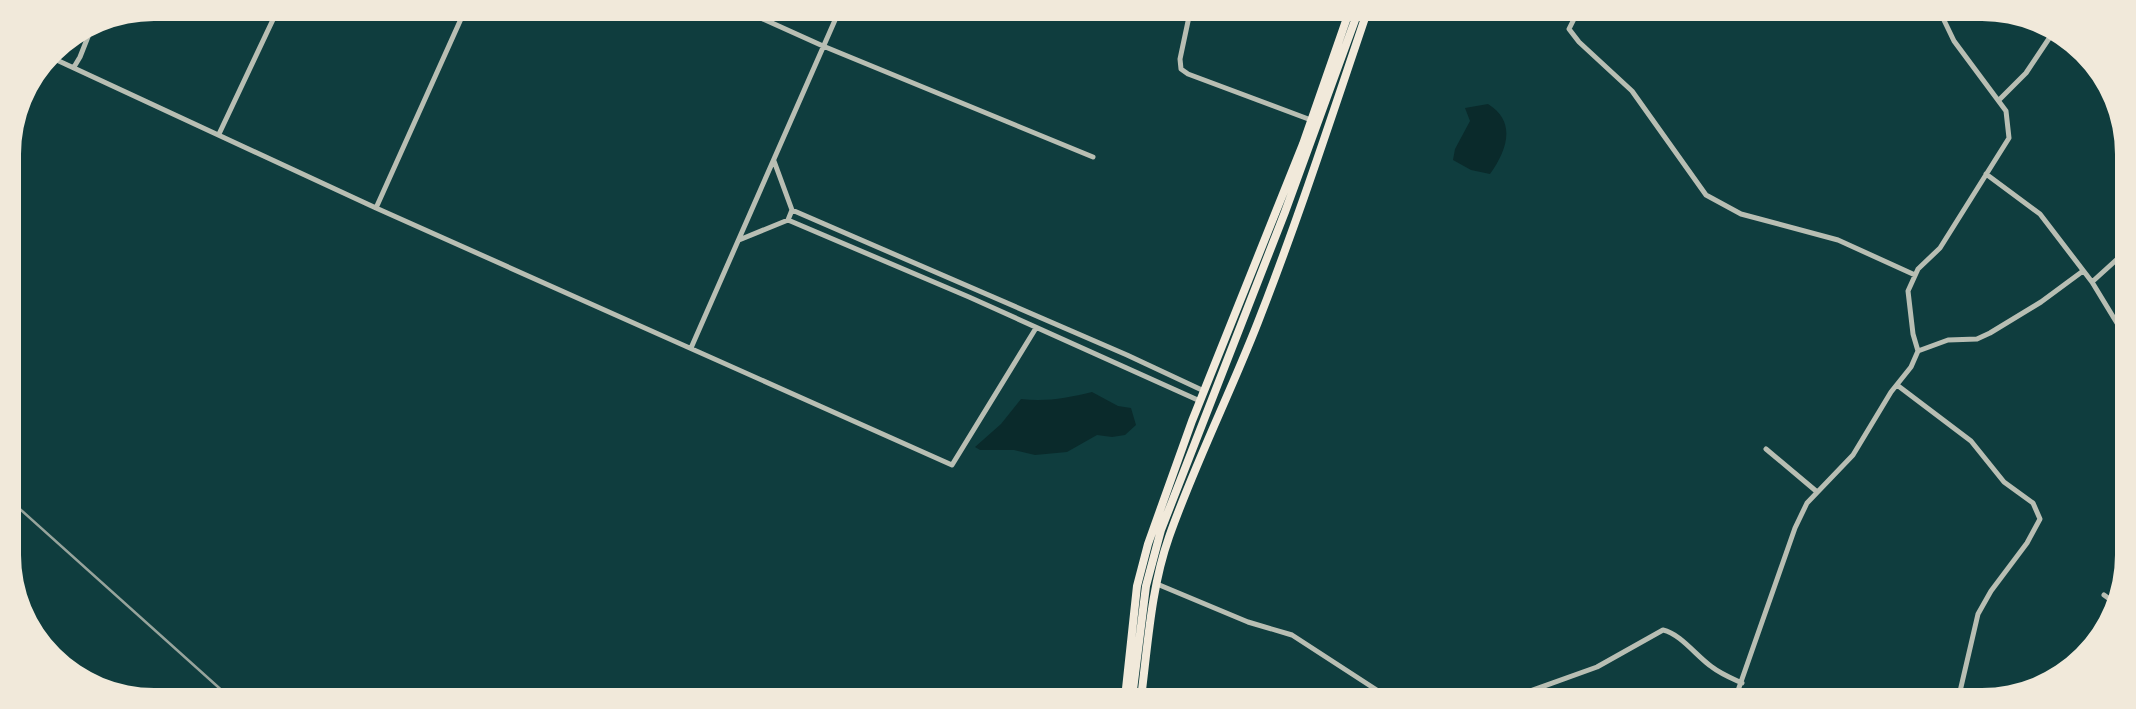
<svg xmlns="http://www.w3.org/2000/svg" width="2136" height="709" font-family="'Zilla Slab',serif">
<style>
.water{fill:#0a2a2b}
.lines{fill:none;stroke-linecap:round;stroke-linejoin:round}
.minor{stroke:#b8beb3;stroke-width:5}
.primary{stroke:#f1e9da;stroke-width:8}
.rail{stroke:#97a49c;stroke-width:2.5}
</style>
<rect width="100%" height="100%" fill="#0f3d3e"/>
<path class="water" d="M1488 104C1517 122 1507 150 1490 174L1471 170 1453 160 1455 149 1470 121 1465 108Z
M1092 392 1118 406 1131 408 1136 425 1125 435 1112 437 1097 435 1067 452 1035 455 1014 450H980L975 447 1001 424 1021 399C1046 402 1067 398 1092 392Z"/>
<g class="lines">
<path class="minor" d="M743 10 823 46 1093 157
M1190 12 1180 59 1181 69 1188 74 1311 120
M1577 13 1569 29 1579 42 1632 91 1706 195 1741 214 1838 240 1915 275
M48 56 376 208 465 10
M74 67 80 57 93 24
M1999 100 2026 73 2052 34
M219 134 278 9
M1986 174 2040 214 2092 282 2123 333
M376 208 952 465 1036 328
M792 210 1127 355 1204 391
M788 220 969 297 1200 401
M739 240 788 220 792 210 774 161
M2092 282 2124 253
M691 348 839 11
M1918 351 1948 340 1977 339 1990 333 2041 302 2083 271
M1897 385 1971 441 2004 482 2033 503 2040 519 2027 543 1991 591 1978 614 1958 700
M1766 449 1816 491
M1157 584 1248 622 1292 635 1389 698
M2104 595 2115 603
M1508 699 1597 667 1663 630C1681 634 1697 657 1712 667 1721 674 1731 678 1742 683
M1735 699 1795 528 1807 503 1853 455 1891 392 1911 367 1918 351 1913 334 1908 291 1918 269 1940 248 2009 138 2006 111 1954 41 1941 14"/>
<path class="primary" d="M1125 698 1137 586 1148 544 1192 421 1303 144 1349 12
M1132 698 1146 586 1161 530 1285 212 1358 12
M1141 698C1148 644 1151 588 1169 537 1195 463 1230 394 1258 322 1298 220 1332 115 1367 12"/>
<path class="rail" d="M11 501 227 695"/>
</g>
<path d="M0 0H2136V709H0ZM154 21H1982A133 133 0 0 1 2115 154V555A133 133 0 0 1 1982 688H154A133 133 0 0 1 21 555V154A133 133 0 0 1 154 21Z" fill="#f1e9da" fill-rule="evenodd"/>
</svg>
